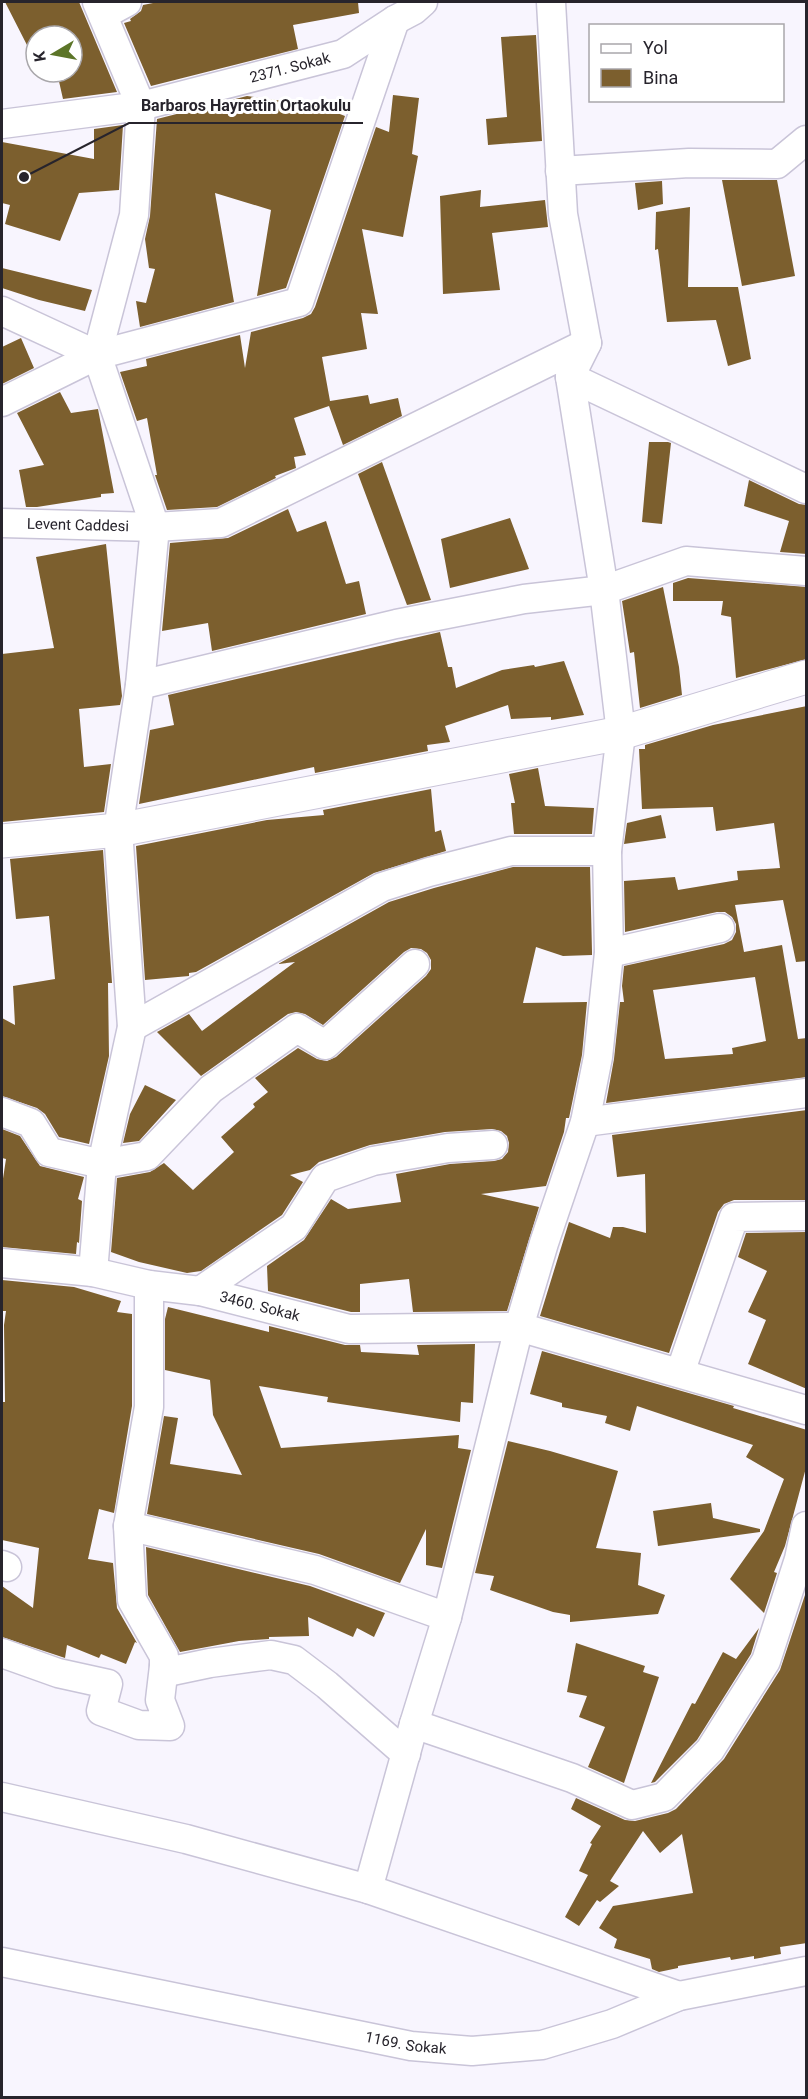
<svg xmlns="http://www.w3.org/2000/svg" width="808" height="2099" font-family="Roboto,sans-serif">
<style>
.building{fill:#7c5f2e;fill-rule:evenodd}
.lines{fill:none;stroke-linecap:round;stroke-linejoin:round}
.minor-casing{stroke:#c9c4d8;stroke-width:31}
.tertiary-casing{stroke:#c9c4d8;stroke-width:35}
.minor{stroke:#fff;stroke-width:28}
.tertiary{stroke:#fff;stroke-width:33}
.labels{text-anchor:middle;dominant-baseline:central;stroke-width:6;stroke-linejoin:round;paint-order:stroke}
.street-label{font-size:15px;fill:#27242c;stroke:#fff}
.leader{fill:none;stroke:#27242c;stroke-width:2}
.callout-dot{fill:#27242c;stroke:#fff;stroke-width:2}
.callout-label{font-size:16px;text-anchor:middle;font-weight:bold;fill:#27242c;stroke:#fff;stroke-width:6;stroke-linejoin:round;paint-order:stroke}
</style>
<rect width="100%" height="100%" fill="#f8f5fe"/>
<path class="building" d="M5 2H79L117 92 63 99 58 77 52 79 50 72H72V36H36V46L29 49Z
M153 2H358L359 13 293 25 298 49 151 86 124 23 131 21 130 19 141 11 143 5 153 3Z
M536 35 542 141 488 145 486 119 507 117 501 37Z
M393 95 419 98 412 154 418 156 403 237 362 229 378 314 361 313 367 349 322 357 330 401 368 395 370 404 398 398 402 416 343 445 329 406 294 418 306 455 294 457 296 468 275 476 276 478 217 507 167 510 156 478 155 475H157L147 418 137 421 120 372 147 366 146 359 240 335 245 368 251 332 303 318 311 314 315 307 376 127 389 132Z
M247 96 319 106 345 116 286 288 257 296 271 210 215 193 234 302 140 327 136 301 146 303 155 269 149 268 145 239 150 216 157 119Z
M123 125 119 190 79 193 60 241 5 224 10 205 2 203V142L94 159V129Z
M722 180H777L795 276 742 286Z
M662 181 663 204 638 210 635 183Z
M481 190 480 207 545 200 548 227 492 233 500 290 443 294 440 196Z
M690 207 688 287H738L751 359 728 366 716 320 667 322 658 249 655 250 656 212Z
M2 268 92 290 85 311 39 300 2 288Z
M21 338 34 368 2 384V347Z
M60 392 71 413 98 409 114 493 101 494V497L37 507H26L19 470 44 465 17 413Z
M649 442H668L671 443 662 524 642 522Z
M382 462 412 546 431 600 407 605 358 474Z
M749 480 799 504 807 505V554L780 552 789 521 744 506Z
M288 509 297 532 326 521 346 584 359 581 366 614 212 651 208 623 162 631 170 543 228 538Z
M510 518 529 569 450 588 441 539Z
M106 544 122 696 120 705 79 709 84 767 111 764 104 812 2 822V654L54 648 36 557Z
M688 578 807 587V659L736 678 731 617 721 615 723 601H673V583Z
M663 587 679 667 682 695 640 708 634 652 630 653 622 601Z
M440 632 448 667H452L456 688 502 670 534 665 535 667 564 661 584 715 551 720V717L511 719 508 705 445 726 450 742 427 745 428 751 315 773 314 767 139 804 150 730 174 725 168 695Z
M807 706V961L796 962 783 900 735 905 744 952 782 945 798 1039 807 1038V1077L606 1103 614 1059 620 1002H624L622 986 624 966 724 944 732 940 736 932V924L732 917 725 912H717L625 932 624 881 675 877 678 890 738 880 737 871 780 868 774 823 716 831 713 807 642 809 639 749H645V745L713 725ZM755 977 766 1041 732 1048 733 1054 665 1059 653 990Z
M538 768 545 806 594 808 592 834H514L511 803H515L509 774Z
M431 789 435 832 441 830 446 851 374 873 196 972 189 973V976L145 980 136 846 267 820 324 815 323 810Z
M661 815 666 838 624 844 627 823Z
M103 850 112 983H108L109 1056 89 1144 59 1137 45 1114 37 1108 2 1096V1018L15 1025 13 986 55 979 49 916 16 919 10 859Z
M513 867H590L592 952V955L563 956 536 947 523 1003 587 1002 582 1055 569 1118H566L564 1132 546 1186 481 1194 539 1207 507 1311 413 1312 409 1279 360 1284V1312H351L268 1291 267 1266 304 1240 331 1199 348 1209 401 1202 396 1174 450 1164 494 1161 502 1159 508 1152 509 1143 507 1136 501 1131 492 1129 445 1132 370 1145 319 1162 310 1170 290 1175 303 1182 282 1215 201 1271 187 1273 139 1262 111 1252 117 1178 150 1172 164 1163 193 1190 234 1152 221 1137 255 1107 253 1104 268 1092 255 1078 298 1048 317 1059 327 1061 336 1057 426 976 431 969V960L427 953 421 949 411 948 404 952 323 1025 305 1014 296 1012 288 1014 201 1076 157 1032 189 1014 202 1031 295 962 278 964 389 902 434 888Z
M145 1085 176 1100 139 1141 123 1143 130 1114Z
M807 1110V1200H734L724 1204 718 1212 669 1353 540 1316 569 1222 610 1238 613 1227H623L646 1233 645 1174 617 1177 612 1135Z
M2 1129 20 1136 40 1166 84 1177 78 1199 82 1201 79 1243 77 1242 76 1254 2 1247V1185L6 1159 2 1158Z
M807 1232V1389L748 1364 766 1320 748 1312 767 1271 738 1257 746 1233Z
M2 1280 74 1287 121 1301 117 1312 132 1314V1406L114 1513 99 1509 88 1559 113 1563 117 1608 137 1643 135 1642 126 1664 101 1654 99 1658 67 1645 65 1658 2 1637V1586L33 1608 39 1548 2 1540V1402H5L4 1325 6 1311H2Z
M168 1307 269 1332V1326L345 1345H360L361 1352 419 1355 417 1345 475 1344 473 1403 461 1402 460 1422 327 1402 328 1397 259 1386 281 1448 459 1435 458 1448 471 1450 442 1568 426 1565V1529L400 1583 319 1554 147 1514 164 1416 178 1418 170 1464 242 1475 213 1415 210 1380 165 1370V1319Z
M542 1351 734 1406 733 1408 807 1430V1464L785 1546 774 1572 777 1573 764 1613 730 1579 764 1531 784 1479 746 1457 753 1445 637 1406 630 1431 605 1423 607 1416 562 1407V1403L530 1394Z
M508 1441 550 1451 618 1471 596 1548 641 1553 638 1585 665 1595 658 1614 570 1622V1615L553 1612 490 1590 494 1576 475 1573Z
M711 1503 713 1518 760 1529V1532L658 1546 653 1511Z
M146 1547 310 1586 385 1613 374 1637 357 1628 353 1637 308 1617 309 1636 269 1637V1639L239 1641 180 1652 148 1595Z
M807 1589V1943L780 1947 781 1954 754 1959V1956L731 1960 730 1957 678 1966V1968L659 1972 652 1969 650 1959 614 1948 617 1939 599 1928 613 1906 693 1893 682 1834 660 1853 643 1831 610 1881 619 1886 600 1902 597 1900 579 1926 565 1917 588 1875 579 1871 592 1844 590 1843 601 1826 571 1809 576 1798 625 1820 635 1821 668 1813 676 1809 724 1759 780 1670Z
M759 1628 751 1654 697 1740 655 1782 651 1783 692 1703 695 1704 723 1652 736 1659Z
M576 1643 645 1666 643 1672 659 1677 624 1783 588 1767 605 1727 579 1717 587 1696 567 1692Z"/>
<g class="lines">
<defs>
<g id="minor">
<path d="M551 2 563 214 587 343"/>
<path d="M103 15 127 2"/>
<path id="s1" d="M2 124 141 106 343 54 395 20 414 10 423 2"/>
<path d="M560 171 689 163 777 164 806 140"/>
<path d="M2 311 97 355"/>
<path d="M2 402 97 355 299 302 395 20"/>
<path id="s2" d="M2 523 155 527 221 523 587 343 570 377 806 489"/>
<path d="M140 685 396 624 524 599 604 590 686 561 806 571"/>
<path d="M609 953 720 928"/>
<path d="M132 1027 382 887 429 872 511 851H607"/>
<path d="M2 1112 31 1123 49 1152 102 1164 147 1156 211 1089 297 1028 325 1045 415 964"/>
<path d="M585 1122 806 1093"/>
<path id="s3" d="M2 1263 93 1272 149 1285 200 1291 349 1329 519 1327 806 1410"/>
<path d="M93 1272 102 1164 132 1027 118 830 140 685 155 527 97 355 134 215 141 106 97 2"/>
<path d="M149 1285V1407L128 1526 132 1600 164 1656V1666L167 1672 210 1663 271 1655 294 1660 327 1685 406 1754"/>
<path d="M200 1291 294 1227 325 1178 373 1161 448 1148 493 1145"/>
<path d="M680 1373 734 1217 806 1216"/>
<path d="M128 1526 315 1570 447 1617"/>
<path d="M2 1565 7 1567"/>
<path d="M2 1653 58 1673 108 1684 101 1711 139 1725 170 1726 160 1700 164 1666"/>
<path d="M414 1724 572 1778 632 1805 664 1797 710 1750 766 1661 799 1559 806 1526"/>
<path d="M2 1797 186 1839 368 1889 679 1996"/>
<path d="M368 1889 414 1724 447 1617 519 1327 544 1243 585 1122 598 1057 609 953 607 851 621 733 604 590 570 377"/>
<path id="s4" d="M2 1962 411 2046 472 2051 542 2045 612 2024 679 1996 806 1971"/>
</g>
<path id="tertiary" d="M2 841 118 830 621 733 806 677"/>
</defs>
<use href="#minor" class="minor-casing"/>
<use href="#tertiary" class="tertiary-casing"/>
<use href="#minor" class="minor"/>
<use href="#tertiary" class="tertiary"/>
</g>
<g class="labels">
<g class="street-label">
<text stroke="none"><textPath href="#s1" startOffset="294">2371. Sokak</textPath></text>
<text stroke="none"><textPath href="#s2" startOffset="76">Levent Caddesi</textPath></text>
<text stroke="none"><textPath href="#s3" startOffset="262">3460. Sokak</textPath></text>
<text stroke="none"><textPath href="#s4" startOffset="412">1169. Sokak</textPath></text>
</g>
</g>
<path class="leader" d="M24 177L129 123H363"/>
<circle class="callout-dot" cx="24" cy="177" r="6"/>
<g class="callout-label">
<text x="246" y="111">Barbaros Hayrettin Ortaokulu</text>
</g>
<rect width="808" height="2099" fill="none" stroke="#27242c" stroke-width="6"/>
<rect x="589" y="24" width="195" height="78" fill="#ffffff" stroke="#a9a7ab" stroke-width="1.5"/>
<rect x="601" y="44" width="30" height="9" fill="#ffffff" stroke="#a9a7ab" stroke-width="1.5"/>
<text x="643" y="54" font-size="18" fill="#27242c">Yol</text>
<rect x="601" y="69" width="30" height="18" fill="#7c5f2e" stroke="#a9a7ab" stroke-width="1.5"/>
<text x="643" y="84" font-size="18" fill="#27242c">Bina</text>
<g transform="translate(54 54) rotate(260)"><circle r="28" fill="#ffffff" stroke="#a9a7ab" stroke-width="1.5"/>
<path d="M0-4.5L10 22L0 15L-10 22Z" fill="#5c7528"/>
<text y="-9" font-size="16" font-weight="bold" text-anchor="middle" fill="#27242c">K</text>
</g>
</svg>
